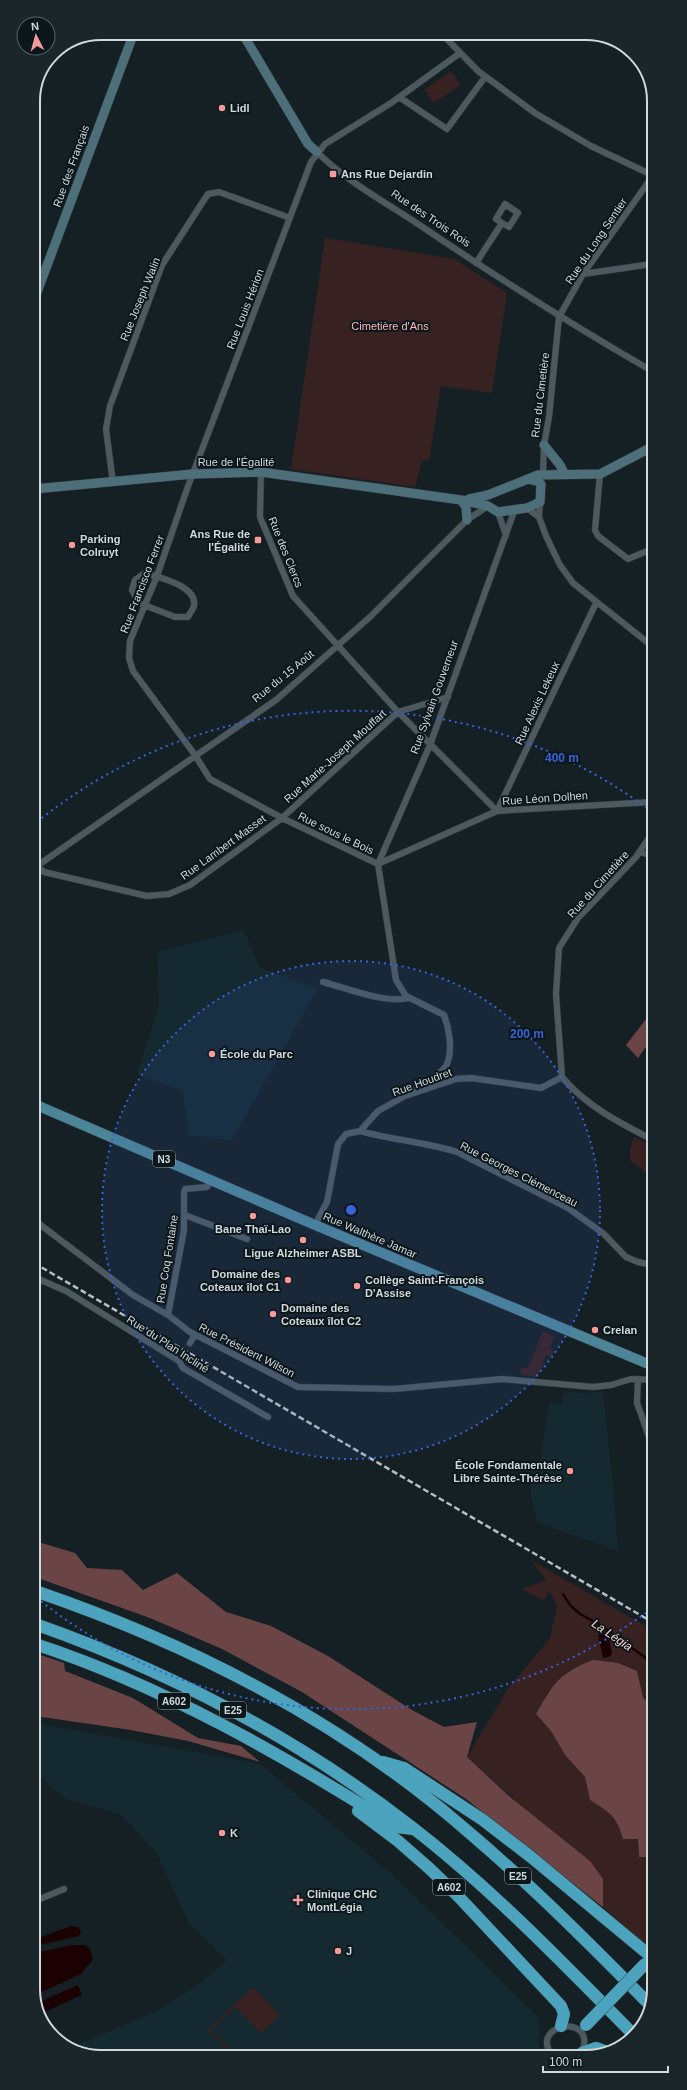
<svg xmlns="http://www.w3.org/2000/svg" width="687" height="2090" font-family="Helvetica,sans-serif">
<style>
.built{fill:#152930}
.green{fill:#382121}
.forest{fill:#6b4545}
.water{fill:#1c0103}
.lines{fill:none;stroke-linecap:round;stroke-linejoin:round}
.stream{stroke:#1c0103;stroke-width:2.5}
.street-tunnel{stroke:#303c3f;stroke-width:6;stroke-dasharray:6 3;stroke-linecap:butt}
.street-casing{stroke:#333b3e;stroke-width:7}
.secondary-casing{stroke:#333b3e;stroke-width:10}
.primary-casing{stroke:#333b3e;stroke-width:11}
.highway-casing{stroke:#333b3e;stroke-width:13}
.street{stroke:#4c595e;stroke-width:6}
.secondary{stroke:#4c6f7a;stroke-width:9}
.primary{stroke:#4b8597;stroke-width:10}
.highway{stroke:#4ba3bd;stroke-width:12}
.rail{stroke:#b6bec1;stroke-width:2.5;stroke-dasharray:6 3;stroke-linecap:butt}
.highway-bridge-casing{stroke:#333b3e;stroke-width:13;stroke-linecap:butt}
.highway-bridge{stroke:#4ba3bd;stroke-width:12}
.ring{fill:none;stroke:#3863d8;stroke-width:2;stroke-dasharray:2 4}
.poi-dot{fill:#f59b9b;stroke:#0b171b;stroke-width:1.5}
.labels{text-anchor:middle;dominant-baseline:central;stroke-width:4;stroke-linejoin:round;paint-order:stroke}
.shield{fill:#0b171b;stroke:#959ea1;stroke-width:1}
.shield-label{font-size:10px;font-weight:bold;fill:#d0d8db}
.poi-label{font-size:11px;font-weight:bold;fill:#d0d8db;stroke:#0b171b;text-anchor:start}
.street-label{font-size:11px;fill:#d0d8db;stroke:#0b171b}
.park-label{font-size:11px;fill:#feb7b6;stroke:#0b171b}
.water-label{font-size:12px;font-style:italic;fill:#f9cdcc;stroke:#0b171b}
.rim{fill:none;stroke:#d0d8db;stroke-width:2}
.centre{fill:#3863d8;stroke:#0b171b;stroke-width:2}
.ring-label{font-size:12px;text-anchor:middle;font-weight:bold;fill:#3863d8;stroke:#0b171b;stroke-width:4;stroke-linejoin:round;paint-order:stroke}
</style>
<rect width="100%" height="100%" fill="#142024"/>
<path class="built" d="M244 930 260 968 318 988 232 1140 189 1135 183 1091 137 1074 159 1006 157 952Z
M564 1391 584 1393 603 1392 613 1485 618 1551 537 1522 532 1504 528 1466 540 1465 549 1402 562 1404Z
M35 1723 260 1764 393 1875 539 2018V2055L96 2057 71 2047 157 2011 197 1986 227 1960 190 1925 156 1852 120 1814 66 1799 35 1773Z"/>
<path class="green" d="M451 71 461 85 434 103 424 90Z
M325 238 455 259 507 293 492 393 441 386 429 460 422 461 415 487 291 469Z
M634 1137 653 1146V1177L630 1161V1149Z
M543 1331 554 1336 550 1348 554 1351 552 1357 546 1355 538 1377 522 1375 520 1372 521 1368H528Z
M531 1560 654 1631V1712L643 1697 637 1671H567L548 1693 536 1714 551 1731 565 1755 585 1777 590 1800C610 1813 616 1816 623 1839H638L639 1857H654L653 1877 647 1892 654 1905V1953L603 1907V1879L467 1757 507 1690 550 1638 557 1606 549 1591 544 1601 522 1589 546 1580Z
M253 1987 280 2015 261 2033 235 2007 211 2030 235 2054 233 2056 208 2030Z"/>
<path class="forest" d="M653 1010V1050L645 1048 638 1058 626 1045Z
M35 1541 75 1553 87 1568 122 1570 143 1590 177 1573 226 1612 271 1626 328 1656 412 1710 444 1727 477 1722 467 1757 509 1796 590 1861 603 1879V1907L466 1799 302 1692 222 1649 150 1618 35 1577Z
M35 1653 64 1663 65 1671 133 1698 198 1738 241 1746 260 1762 188 1741 131 1730 35 1716Z
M593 1660 618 1663 637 1671 643 1697 654 1712V1857H639L638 1839H623C616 1815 610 1813 590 1800L585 1777 565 1755 551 1731 536 1714C554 1683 558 1674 593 1660Z"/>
<path class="water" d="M605 1634 610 1642 612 1654 609 1657 603 1658 598 1635Z
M71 1926 78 1927 81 1931 79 1936 39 1945V1940L41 1937Z
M72 1945H85L90 1949 93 1959 81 1974 35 1995V1953Z
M78 1985 82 1995 40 2014 35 2004Z"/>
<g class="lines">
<path class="stream" d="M563 1594 570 1605 580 1614 600 1625 646 1658 654 1680"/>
<path class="street-tunnel" d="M183 1354 190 1343"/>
<defs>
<path id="street" d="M352 35 362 37 365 35
M443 35 478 71 535 113 591 146 652 175
M399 97 447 129 485 77
M317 152C346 181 385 202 418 224 495 276 572 325 652 371
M476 263 502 223 509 227 518 213 505 204 496 219 502 223
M583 274 652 264
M261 472 260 517 293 596 398 712 497 811
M600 474 595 530 598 536 628 559 652 549
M543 475 544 445 549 417 559 317 583 274 652 177
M113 483 106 429 110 406 162 265 204 200 208 194 219 192 290 218
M540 502 539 517 546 536 560 565 573 583 652 646
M527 508 539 517
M498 512 506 535
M145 573C158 577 198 586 194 606 193 609 190 613 188 617H175L139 603 132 590 135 580Z
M497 811 596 603
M653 832 636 857 578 918 559 948 556 994 562 1077C586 1106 620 1123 653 1140
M640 852 653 856
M378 864 282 818 210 779 195 755 133 671 129 658 130 641 157 576 187 489 311 162 325 144 391 103 460 53
M378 864 430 745 515 509
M378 864 497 811 653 802
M378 864 396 980 406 996 444 1015C449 1028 453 1050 447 1064 443 1074 417 1088 408 1095
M37 866 44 872 147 896 169 894 190 885 282 818 398 712 448 697
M34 868 276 700 371 616 467 520 488 506
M323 982C346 988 386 1004 408 998
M360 1131C392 1140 425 1142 457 1152L568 1208 604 1234 626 1257 638 1262 653 1265
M185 1215 247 1239
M34 1220 133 1295 168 1315 190 1332 298 1387 394 1389 502 1379 593 1387 611 1385 631 1379 653 1380
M315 1225 327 1202 338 1144 346 1134 360 1131 378 1111 405 1096 456 1079 471 1078 541 1088 562 1077
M34 1277 66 1291 179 1361 183 1368 268 1417
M168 1315 184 1230V1193L185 1189 207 1187 212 1180
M190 1343 195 1335
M638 1379 637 1403 653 1448
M35 1901 64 1889
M552 2055C528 2023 598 2013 582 2052"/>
<path id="secondary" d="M244 36 308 144 317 152
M33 303 132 38
M544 445 560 465 564 473
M34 489 193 474 261 472 461 500 488 506 498 512 527 508 540 502 541 484 537 481 528 479
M469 499 488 495 538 475 600 474 652 447
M461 500 466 507 467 520"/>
<path id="primary" d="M34 1104 315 1225 653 1366"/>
<path id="highway" d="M35 1591C193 1645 346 1724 472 1835 534 1888 592 1946 649 2004
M35 1624C171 1672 299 1739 413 1828 493 1890 563 1963 634 2035
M35 1644C163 1686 283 1755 397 1827L413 1829
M383 1762 404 1768 483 1820 531 1857 654 1959
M358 1811 398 1841 430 1869 458 1896 561 2006 564 2014 561 2026
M582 2053 596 2048 607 2052"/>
</defs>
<use href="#street" class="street-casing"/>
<use href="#secondary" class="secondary-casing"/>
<use href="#primary" class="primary-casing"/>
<use href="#highway" class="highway-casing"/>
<use href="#street" class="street"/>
<use href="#secondary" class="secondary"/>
<use href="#primary" class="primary"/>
<use href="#highway" class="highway"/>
<path class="rail" d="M34 1263 654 1623"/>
<defs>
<path id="highway-bridge" d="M586 2025 645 1964"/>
</defs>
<use href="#highway-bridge" class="highway-bridge-casing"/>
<use href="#highway-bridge" class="highway-bridge"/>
</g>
<circle cx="351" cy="1210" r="249" fill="#3863d8" fill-opacity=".12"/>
<g class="ring">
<circle cx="351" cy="1210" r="249"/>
<path d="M651 1609A499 499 0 0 1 37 1598M37 822A499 499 0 0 1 651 811"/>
</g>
<g class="poi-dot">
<circle cx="222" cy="108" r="4"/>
<rect x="329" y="170" width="8" height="8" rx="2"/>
<rect x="254" y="536" width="8" height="8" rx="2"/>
<circle cx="72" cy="545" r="4"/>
<circle cx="212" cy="1054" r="4"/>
<circle cx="253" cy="1216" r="4"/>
<circle cx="303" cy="1240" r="4"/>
<circle cx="288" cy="1280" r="4"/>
<circle cx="357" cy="1286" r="4"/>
<circle cx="273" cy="1314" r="4"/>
<circle cx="595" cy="1330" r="4"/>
<circle cx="570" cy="1471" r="4"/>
<circle cx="222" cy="1833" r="4"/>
<path d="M296 1894h4v4h4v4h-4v4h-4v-4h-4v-4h4z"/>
<circle cx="338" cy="1951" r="4"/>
</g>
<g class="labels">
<g class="shield">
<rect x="153" y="1151" width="22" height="16" rx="3"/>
<rect x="158" y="1693" width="32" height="16" rx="3"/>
<rect x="220" y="1702" width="26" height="16" rx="3"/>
<rect x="505" y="1868" width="26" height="16" rx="3"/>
<rect x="433" y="1879" width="32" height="16" rx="3"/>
</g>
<g class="shield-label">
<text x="164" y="1159">N3</text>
<text x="174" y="1701">A602</text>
<text x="233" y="1710">E25</text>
<text x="518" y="1876">E25</text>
<text x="449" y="1887">A602</text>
</g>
<g class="poi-label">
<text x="230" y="108">Lidl</text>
<text x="341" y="174">Ans Rue Dejardin</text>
<text x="250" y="534" text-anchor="end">Ans Rue de<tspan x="250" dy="13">l'Égalité</tspan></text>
<text x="80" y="539">Parking<tspan x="80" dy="13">Colruyt</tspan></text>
<text x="220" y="1054">École du Parc</text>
<text x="253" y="1229" text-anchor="middle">Bane Thaï-Lao</text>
<text x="303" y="1253" text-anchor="middle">Ligue Alzheimer ASBL</text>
<text x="280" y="1274" text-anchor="end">Domaine des<tspan x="280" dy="13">Coteaux îlot C1</tspan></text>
<text x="365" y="1280">Collège Saint-François<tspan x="365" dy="13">D'Assise</tspan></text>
<text x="281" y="1308">Domaine des<tspan x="281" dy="13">Coteaux îlot C2</tspan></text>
<text x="603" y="1330">Crelan</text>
<text x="562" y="1465" text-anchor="end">École Fondamentale<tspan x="562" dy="13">Libre Sainte-Thérèse</tspan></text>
<text x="230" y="1833">K</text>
<text x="307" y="1894">Clinique CHC<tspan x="307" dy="13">MontLégia</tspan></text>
<text x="346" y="1951">J</text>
</g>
<g class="street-label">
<text transform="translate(71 166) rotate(-70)">Rue des Français</text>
<text transform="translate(431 218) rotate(34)">Rue des Trois Rois</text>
<text transform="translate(596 241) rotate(-56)">Rue du Long Sentier</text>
<text transform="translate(140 299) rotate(-68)">Rue Joseph Walin</text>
<text transform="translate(245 309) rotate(-69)">Rue Louis Hérion</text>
<text transform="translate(540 395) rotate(-83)">Rue du Cimetière</text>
<text x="236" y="462">Rue de l'Égalité</text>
<text transform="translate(286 552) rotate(68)">Rue des Clercs</text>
<text transform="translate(142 584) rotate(-69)">Rue Francisco Ferrer</text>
<text transform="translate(283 676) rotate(-39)">Rue du 15 Août</text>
<text transform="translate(434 697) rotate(-70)">Rue Sylvain Gouverneur</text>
<text transform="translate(537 703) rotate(-65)">Rue Alexis Lekeux</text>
<text transform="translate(335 756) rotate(-42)">Rue Marie-Joseph Mouffart</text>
<text transform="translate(545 798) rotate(-4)">Rue Léon Dolhen</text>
<text transform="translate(336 833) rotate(26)">Rue sous le Bois</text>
<text transform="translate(223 847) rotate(-36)">Rue Lambert Masset</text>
<text transform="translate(598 884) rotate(-48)">Rue du Cimetière</text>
<text transform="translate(422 1082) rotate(-20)">Rue Houdret</text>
<text transform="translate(519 1174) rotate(27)">Rue Georges Clémenceau</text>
<text transform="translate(370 1235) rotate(23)">Rue Walthère Jamar</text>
<text transform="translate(167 1259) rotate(-81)">Rue Coq Fontaine</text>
<text transform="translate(168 1344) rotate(33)">Rue du Plan Incliné</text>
<text transform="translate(247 1350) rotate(27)">Rue Président Wilson</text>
</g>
<g class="park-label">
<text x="390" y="326">Cimetière d'Ans</text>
</g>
<g class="water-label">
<text transform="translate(612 1635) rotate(34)">La Légia</text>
</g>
</g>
<path d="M0 0H687V2090H0ZM101 40H586A61 61 0 0 1 647 101V1989A61 61 0 0 1 586 2050H101A61 61 0 0 1 40 1989V101A61 61 0 0 1 101 40Z" fill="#1b262a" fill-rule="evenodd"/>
<path class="rim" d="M101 40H586A61 61 0 0 1 647 101V1989A61 61 0 0 1 586 2050H101A61 61 0 0 1 40 1989V101A61 61 0 0 1 101 40Z"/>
<circle cx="351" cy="1210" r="6" class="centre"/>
<g class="ring-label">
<text x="562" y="762">400 m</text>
<text x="527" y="1038">200 m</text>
</g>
<g transform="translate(36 36) rotate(354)"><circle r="19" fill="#0b171b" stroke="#5a6468"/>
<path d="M0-3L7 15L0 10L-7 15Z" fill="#f59b9b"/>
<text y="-6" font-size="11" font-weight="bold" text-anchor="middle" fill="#d0d8db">N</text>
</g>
<path d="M543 2066v6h125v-6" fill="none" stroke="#d0d8db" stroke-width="2"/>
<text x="549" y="2066" font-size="12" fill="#d0d8db" stroke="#0b171b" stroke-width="3" paint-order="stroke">100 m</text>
</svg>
